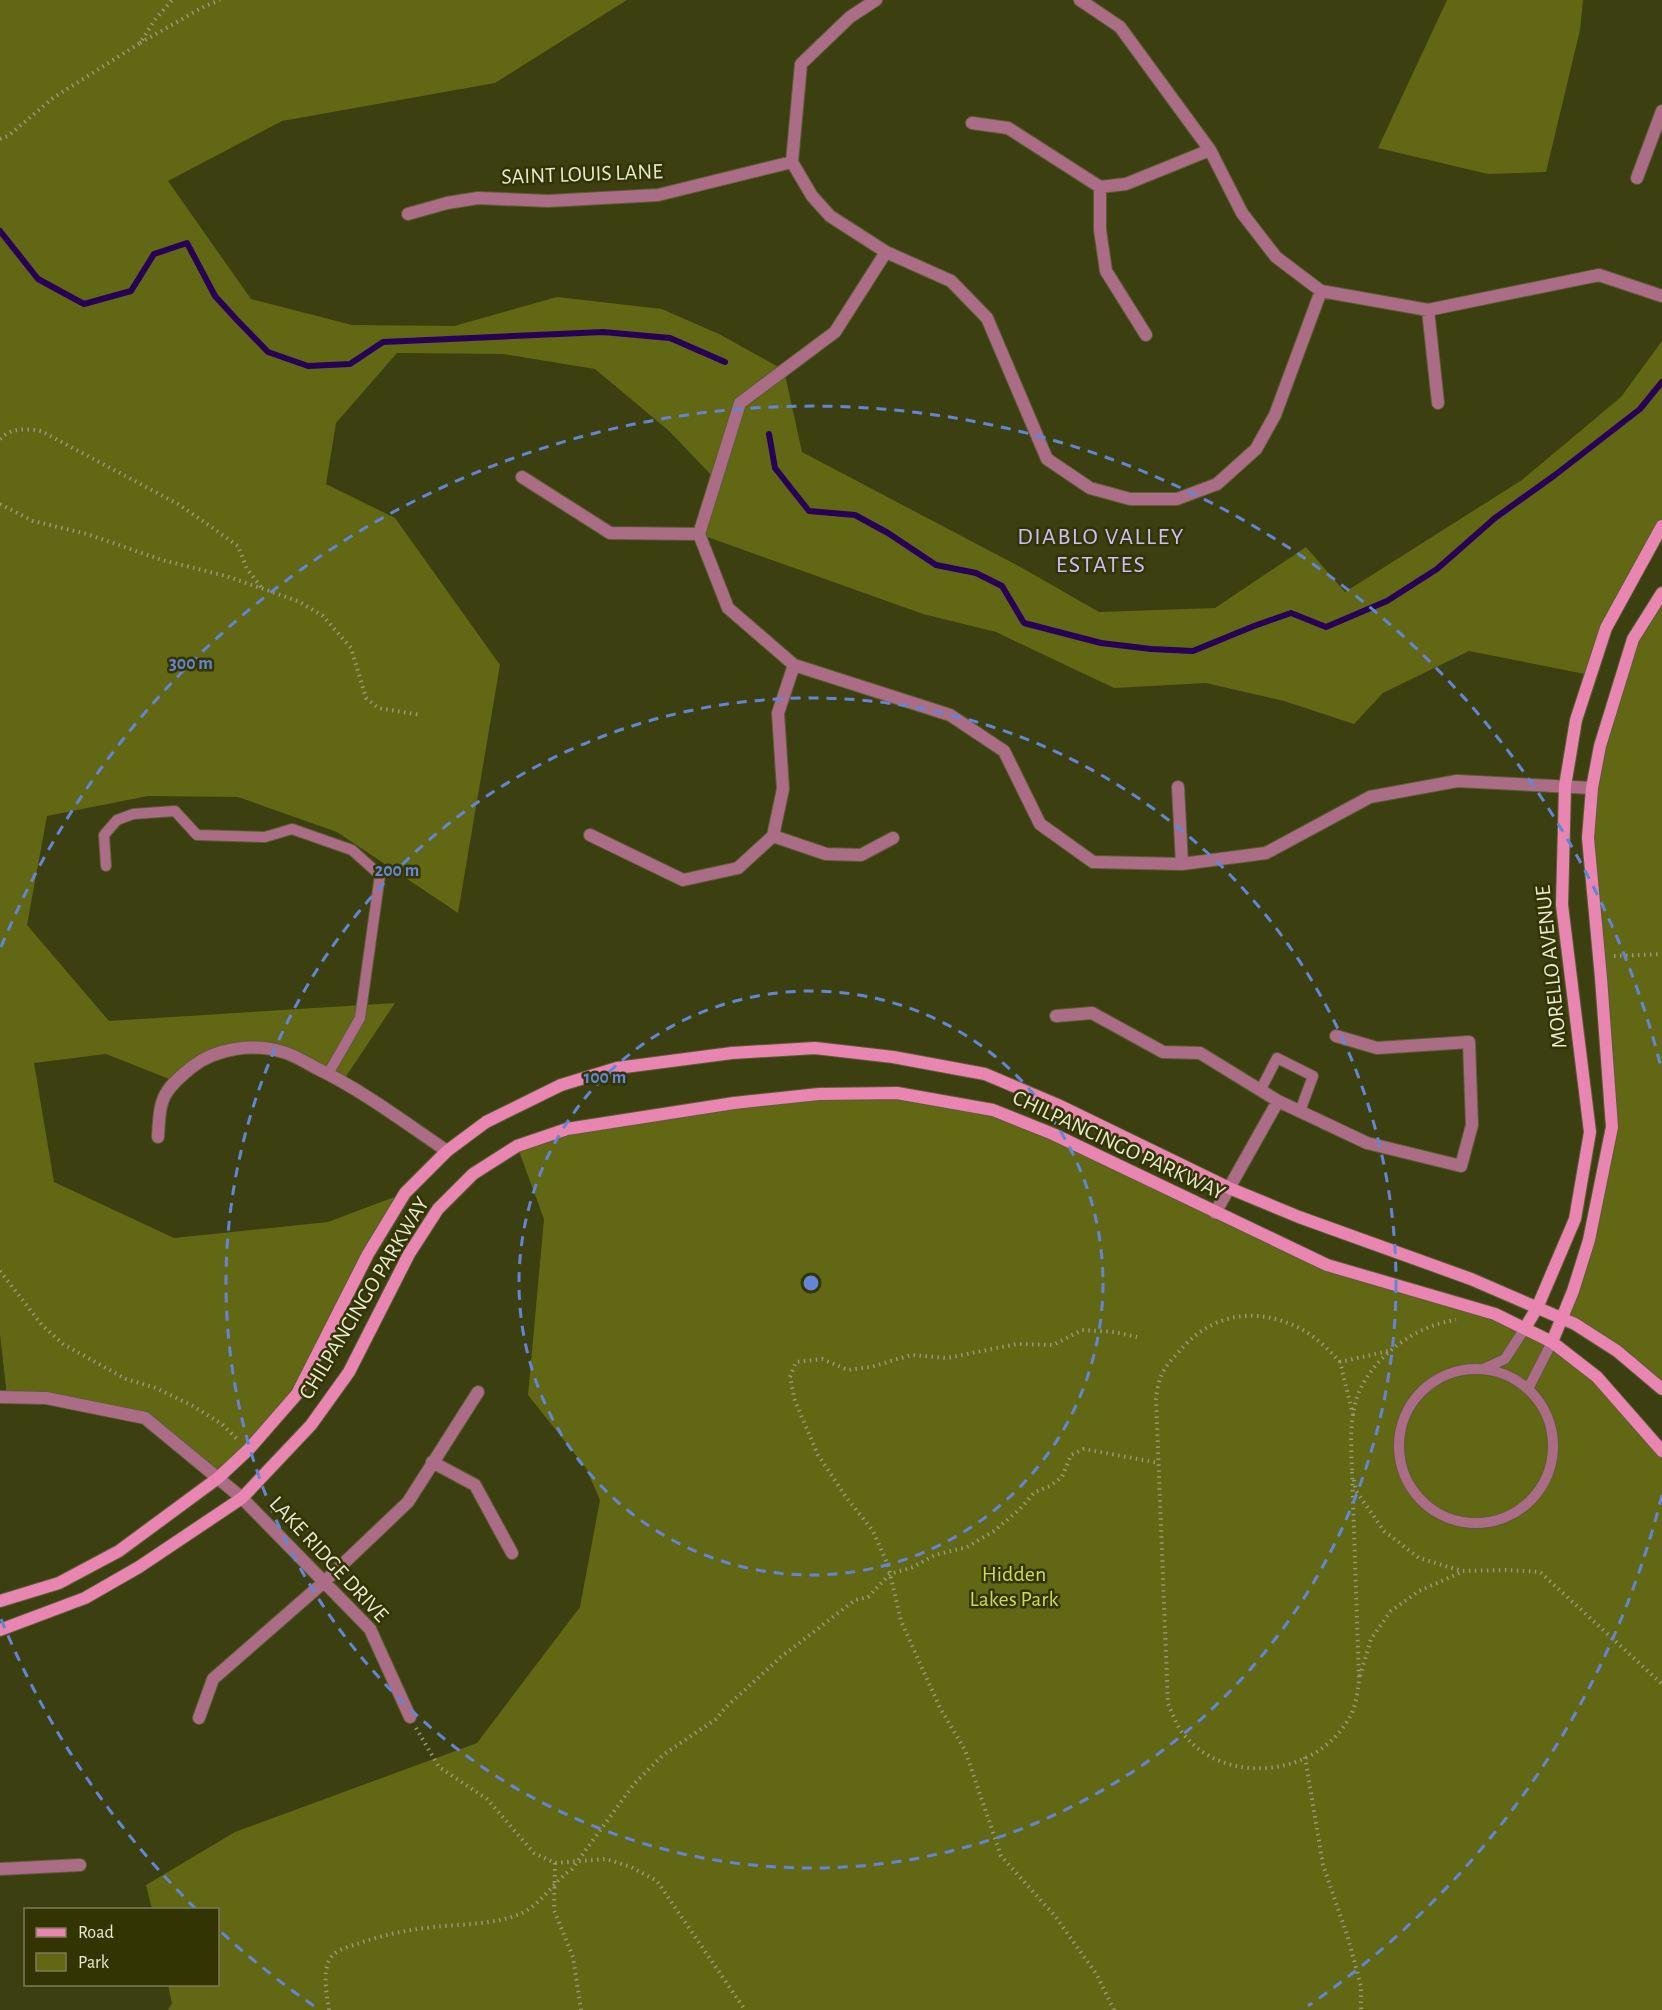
<svg xmlns="http://www.w3.org/2000/svg" width="1662" height="2010" font-family="'Alegreya Sans',sans-serif">
<style>
.green{fill:#626713}
.lines{fill:none;stroke-linecap:round;stroke-linejoin:round}
.stream{stroke:#270158;stroke-width:6}
.lane-casing{stroke:#5b5e33;stroke-width:12}
.street-casing{stroke:#5b5e33;stroke-width:14}
.secondary-casing{stroke:#5b5e33;stroke-width:14}
.path{stroke:#979a77;stroke-width:4;stroke-dasharray:1.5 4.5;stroke-linecap:butt}
.lane{stroke:#ab6c86;stroke-width:10}
.street{stroke:#ab6c86;stroke-width:12}
.secondary{stroke:#e885b0;stroke-width:12}
.ring{fill:none;stroke:#6485d6;stroke-width:3;stroke-dasharray:10 8}
.labels{text-anchor:middle;dominant-baseline:central;stroke-width:5;stroke-linejoin:round;paint-order:stroke}
.street-label{font-size:22px;fill:#e7ead1;stroke:#323404}
.park-label{font-size:22px;fill:#d1db4b;stroke:#323404}
.neighbourhood-label{font-size:24px;letter-spacing:1.5px;fill:#cabff9;stroke:#323404}
.centre{fill:#6485d6;stroke:#323404;stroke-width:3}
.ring-label{font-size:18px;text-anchor:middle;font-weight:bold;fill:#6485d6;stroke:#323404;stroke-width:5;stroke-linejoin:round;paint-order:stroke}
</style>
<rect width="100%" height="100%" fill="#3c3f10"/>
<path class="green" d="M0 0H627L495 83 282 121 168 181 251 299 352 325 454 326 557 297 662 309 721 335 784 370 802 452 1024 569 1099 612 1215 608 1306 547 1345 592 1522 480 1621 397 1662 341V526L1655 536 1590 675 1469 651 1383 693 1354 724 1284 701 1206 683 1114 688 996 632 923 614 699 534 716 480 669 431 595 369 503 354 397 353 336 423 326 484 395 518 500 665 458 913 337 832 238 797 148 796 47 816 27 925 109 1021 395 1003 343 1081 284 1052 211 1054 174 1081 106 1054 34 1063 54 1182 174 1238 328 1222 405 1193 297 1394 218 1478 145 1418 7 1397 0 1334Z
M1447 0H1583L1580 30 1546 172 1488 174 1378 148Z
M1662 593V1389L1562 1318 1573 1291 1612 1127 1588 838 1592 788 1633 639Z
M897 1093 993 1110 1327 1265 1495 1314 1597 1377 1662 1451V2010H168L172 2003 168 1985 218 1984V1910L152 1909 146 1885 235 1832 477 1743 580 1607 600 1500 586 1468 528 1395 544 1219 517 1146 567 1129 734 1103Z"/>
<g class="lines">
<path class="stream" d="M0 231 38 279 84 304 131 291 154 254 187 243 215 296 236 319 268 352 308 366 350 364 383 342 603 332 670 338 725 362
M769 434 775 468 809 511 855 515 888 533 936 565 976 573 1002 586 1024 623 1101 643 1151 649 1193 651 1254 626 1291 613 1326 627 1387 601 1437 569 1495 518 1555 475 1640 409 1662 382"/>
<defs>
<path id="lane" d="M106 866 104 835 117 820 133 814 175 811 197 835 265 837 292 829 352 850 380 875 360 1018 328 1074
M1261 1089 1277 1058 1313 1076 1300 1111
M1483 1369 1505 1359 1525 1328
M1399 1446a77 77 0 1 1 154 0a77 77 0 1 1-154 0Z
M1528 1389 1552 1342"/>
<path id="street" d="M876 0 850 17 801 64 792 162 812 196 830 216 886 252 951 281 987 318 1047 459 1090 488 1130 499H1177L1217 484 1256 449 1275 415 1321 291
M1080 0 1120 27 1210 150 1242 213 1276 257 1321 291 1428 310 1599 275 1662 296
M972 123 1008 128 1100 187 1126 184 1210 150
M1637 178 1662 111
M1100 187V230L1106 271 1146 335
M408 214 447 203 478 198 548 201 658 195 792 162
M886 252 835 332 740 403 699 534 728 608 794 665 950 715 1004 751 1040 824 1093 862 1182 864 1266 853 1370 797 1457 781 1592 788
M1428 310 1438 403
M522 477 610 533 699 534
M1178 787 1182 864
M590 835 683 880 738 868 773 836 783 789 778 713 794 665
M773 836 826 854 861 855 893 838
M1056 1016 1092 1013 1163 1052 1200 1053 1278 1101 1367 1143 1461 1166 1472 1125 1469 1042 1377 1048 1336 1036
M158 1137C160 1099 161 1092 192 1067 216 1048 253 1043 283 1052 294 1055 305 1062 316 1068 362 1090 404 1122 447 1151
M1215 1213 1278 1101
M0 1397 46 1398 145 1418 242 1498 370 1629 410 1717
M432 1462 475 1485 512 1553
M199 1718 213 1679 324 1582 408 1502 478 1392
M0 1869 80 1865"/>
<path id="secondary" d="M1525 1328 1537 1308 1575 1219 1590 1132 1562 905 1565 786 1576 720 1606 628 1662 526
M1552 1342 1573 1291 1589 1240 1612 1127 1601 978 1588 838 1592 788 1600 746 1633 639 1662 593
M0 1601 59 1583 119 1551 218 1478 249 1449 297 1394 368 1254 405 1193 447 1151 486 1122 561 1085 617 1068 732 1053 815 1048 893 1057 985 1074 1058 1105 1229 1188 1299 1217 1471 1279 1575 1324 1617 1351 1662 1389
M0 1630 85 1598 139 1567 242 1498 311 1425 349 1372 409 1254 438 1209 473 1174 517 1146 567 1129 734 1103 819 1094 897 1093 993 1110 1053 1134 1327 1265 1495 1314 1552 1342 1597 1377 1662 1451"/>
</defs>
<use href="#lane" class="lane-casing"/>
<use href="#street" class="street-casing"/>
<use href="#secondary" class="secondary-casing"/>
<path class="path" d="M140 43 205 6 220 0
M0 139 8 136 53 98 140 43 154 21 172 0
M0 439C12 427 26 429 41 431L178 504 210 526 238 546 247 569 261 587
M0 504 33 521 87 534 162 560 226 576 298 601 323 616 351 648 366 698 378 708 421 715
M1614 956 1662 954
M0 1271 42 1325 63 1344 126 1379 156 1388 193 1406 222 1424 237 1439
M1340 1362C1329 1350 1316 1337 1301 1329 1260 1307 1215 1312 1183 1347 1176 1355 1165 1366 1161 1376 1158 1383 1157 1392 1156 1399L1168 1704C1173 1715 1177 1727 1185 1736 1227 1786 1315 1776 1348 1720 1356 1708 1357 1694 1359 1681L1352 1470
M1353 1415 1340 1362 1388 1351
M1352 1470C1351 1445 1349 1416 1359 1392 1375 1355 1417 1325 1456 1320
M1354 1480 1356 1491 1384 1531 1419 1558 1462 1571 1506 1570 1540 1572 1662 1684
M1360 1676 1371 1639 1391 1611 1419 1591 1462 1572
M416 1728 439 1767 487 1799 534 1853 555 1863 606 1859 631 1867 657 1881 745 2010
M1305 1757 1323 1865 1348 1938 1361 1986V2010
M555 1863 554 1910 573 1957 581 2010
M329 2010C327 1995 321 1969 332 1956 337 1950 350 1946 357 1944 382 1935 407 1930 433 1927 461 1924 493 1925 520 1914 542 1904 553 1882 572 1869L634 1784 663 1755 716 1719 726 1707 781 1657 855 1600 868 1597 890 1574 913 1567 935 1555 967 1547 994 1531 1020 1509 1035 1492 1050 1486 1062 1477 1071 1455 1084 1449 1159 1463
M1114 2010 1097 1975 1055 1916 1001 1856 965 1750 940 1708 901 1621 888 1565 873 1531 846 1497 818 1455 795 1401 790 1377 796 1362 822 1359 848 1370 871 1367 911 1355 947 1358 1017 1344 1053 1345 1082 1330 1114 1332 1137 1337"/>
<use href="#lane" class="lane"/>
<use href="#street" class="street"/>
<use href="#secondary" class="secondary"/>
</g>
<g class="ring">
<circle cx="811" cy="1283" r="292"/>
<circle cx="811" cy="1283" r="585"/>
<path d="M1662 1495A877 877 0 0 1 1308 2006M314 2006A877 877 0 0 1 219 1930M196 1909A877 877 0 0 1 1 1619M1 947A877 877 0 0 1 1662 1071"/>
</g>
<g class="labels">
<g class="street-label">
<text transform="translate(582 174) rotate(-2)">SAINT LOUIS LANE</text>
<text transform="translate(1551 967) rotate(-96)">MORELLO AVENUE</text>
<text transform="translate(1119 1145) rotate(25)">CHILPANCINGO PARKWAY</text>
<text transform="translate(364 1298) rotate(-59)">CHILPANCINGO PARKWAY</text>
<text transform="translate(329 1559) rotate(47)">LAKE RIDGE DRIVE</text>
</g>
<g class="park-label">
<text x="1014" y="1574">Hidden<tspan x="1014" dy="25">Lakes Park</tspan></text>
</g>
<g class="neighbourhood-label">
<text x="1101" y="537">DIABLO VALLEY<tspan x="1101" dy="28">ESTATES</tspan></text>
</g>
</g>
<circle cx="811" cy="1283" r="9" class="centre"/>
<g class="ring-label">
<text x="191" y="669">300 m</text>
<text x="397" y="876">200 m</text>
<text x="605" y="1083">100 m</text>
</g>
<rect x="24" y="1908" width="195" height="78" fill="#323404" stroke="#7a7d56" stroke-width="1.5"/>
<rect x="36" y="1928" width="30" height="9" fill="#e885b0" stroke="#7a7d56" stroke-width="1.5"/>
<text x="78" y="1938" font-size="18" fill="#e7ead1">Road</text>
<rect x="36" y="1953" width="30" height="18" fill="#626713" stroke="#7a7d56" stroke-width="1.5"/>
<text x="78" y="1968" font-size="18" fill="#e7ead1">Park</text>
</svg>
